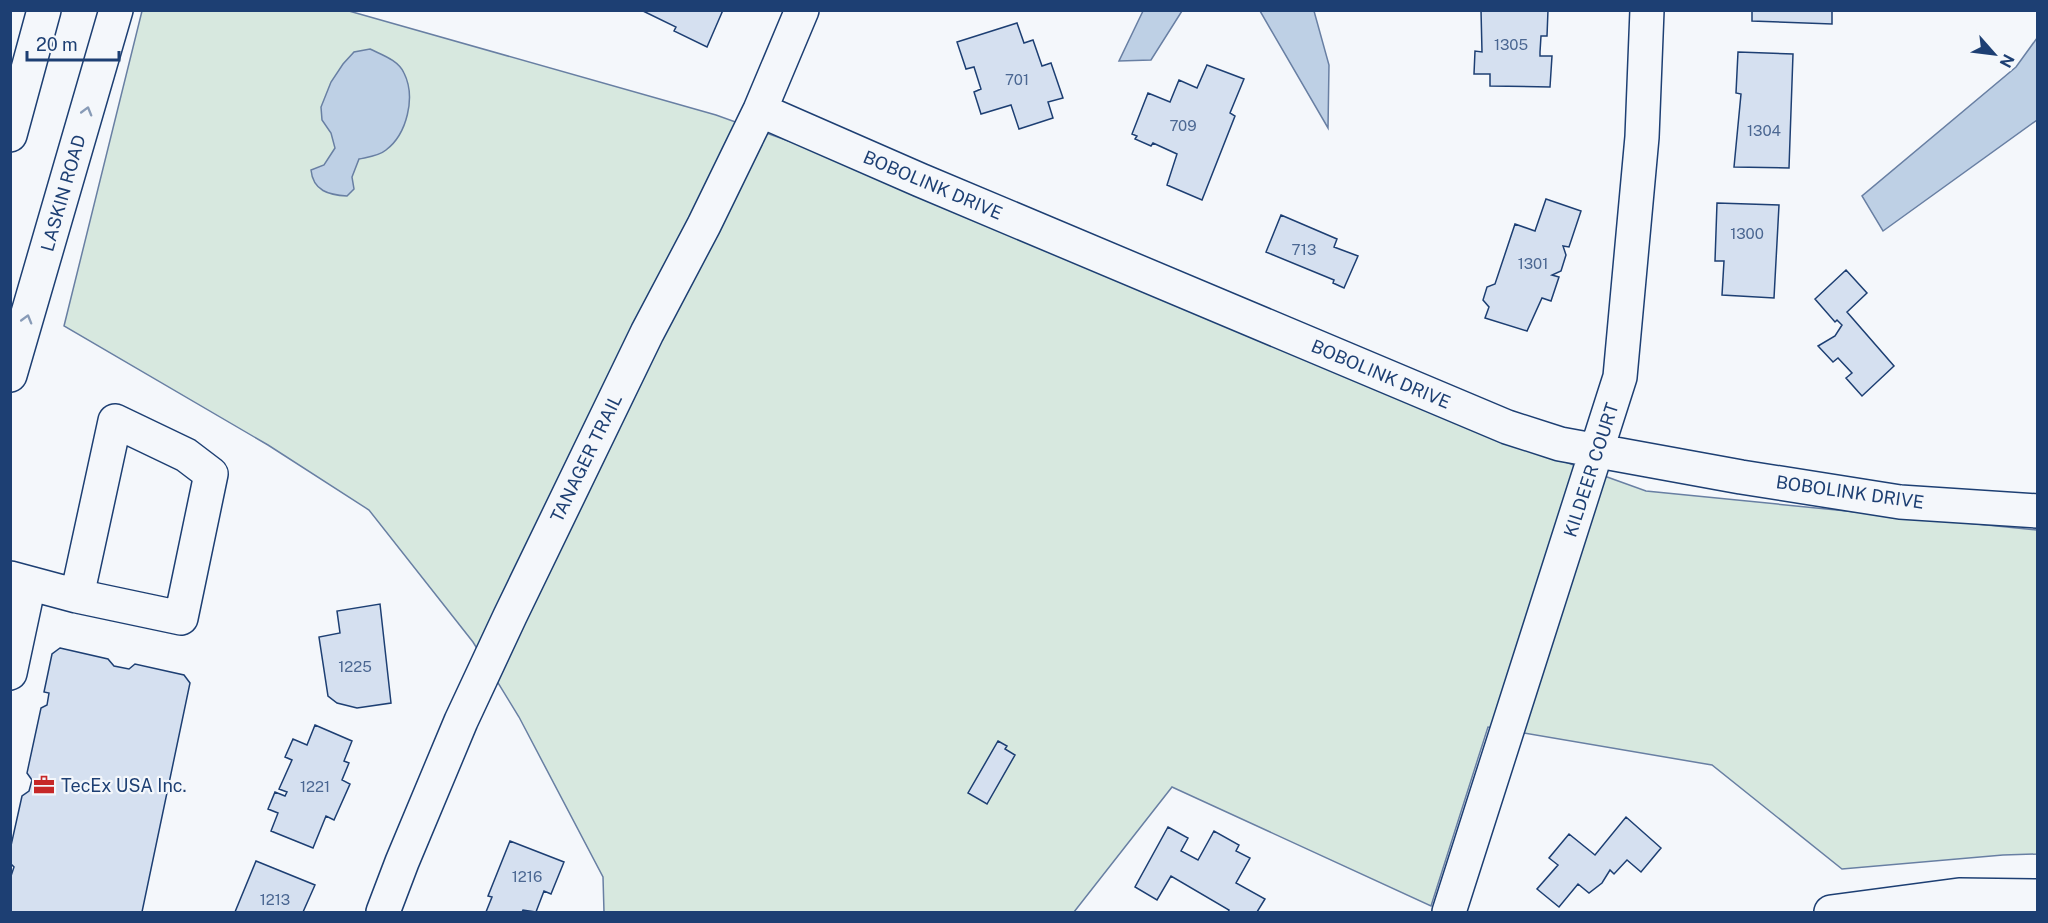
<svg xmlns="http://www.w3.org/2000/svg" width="2048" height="923" font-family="'Public Sans',sans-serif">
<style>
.green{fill:#d7e8df;stroke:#687fa3;stroke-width:1.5}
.water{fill:#bed0e5;stroke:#687fa3;stroke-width:1.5}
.building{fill:#d5e0f0;stroke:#1d3f73;stroke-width:1.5}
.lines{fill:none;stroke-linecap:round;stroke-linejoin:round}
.minor-casing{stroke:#1d3f73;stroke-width:36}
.major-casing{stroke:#1d3f73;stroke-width:36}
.minor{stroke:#f4f7fb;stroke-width:33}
.major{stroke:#f4f7fb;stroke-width:33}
.oneway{stroke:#889bb7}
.labels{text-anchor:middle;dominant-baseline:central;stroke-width:4.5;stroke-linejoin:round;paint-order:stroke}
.number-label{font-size:15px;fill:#4b6792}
.street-label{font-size:18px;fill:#1d3f73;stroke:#f4f7fb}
.poi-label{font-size:18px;fill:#1d3f73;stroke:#f4f7fb;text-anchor:start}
</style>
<rect width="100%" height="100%" fill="#f4f7fb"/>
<path class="green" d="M142 11H349L716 115 833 157 1493 436 1646 491 2037 530V854L2003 855 1842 869 1712 765 1488 727 1431 906 1172 787 1074 912H604L603 877 519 717 473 642 369 510 268 445 64 326Z"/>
<path class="water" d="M1143 11H1182L1151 60 1119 61Z
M1260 11H1314L1329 65 1328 128Z
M2037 38V120L1883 231 1862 196 2016 67Z
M370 49C382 55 398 60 404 73 416 97 407 134 386 150 379 156 368 157 359 159L352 177 354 189 347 196C329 195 313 191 311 170L324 165 335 148 331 133 322 120 321 107 331 82 343 64 354 52Z"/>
<path class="building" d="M641 10H723L707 47 674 31 676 27Z
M1481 10H1548L1547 36H1541L1540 52V56H1552L1550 87 1490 86V74H1474L1475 51 1482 52Z
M1752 10H1832V24L1752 21Z
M1017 23 1024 43 1033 40 1042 66 1051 63 1063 98 1048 102 1053 118 1019 129 1011 105 981 114 974 92 981 89 974 67 966 69 957 42Z
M1738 52 1793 54 1789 168 1734 167 1741 94 1736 93Z
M1207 65 1244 79 1230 113 1235 116 1202 200 1167 185 1177 154 1153 143 1151 146 1135 139 1137 136 1132 134 1148 93 1170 102 1179 80 1197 88Z
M1546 199 1581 211 1569 247 1563 246 1566 255 1561 271 1552 275 1559 277 1551 301 1542 298 1527 331 1485 318 1489 307 1483 300 1487 287 1495 284 1515 224 1535 231Z
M1717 203 1779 205 1774 298 1722 295 1724 261H1715Z
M1281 215 1337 239 1334 247 1358 256 1344 288 1333 283 1334 280 1266 252Z
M1846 270 1867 293 1847 312 1894 366 1862 396 1846 378 1852 373 1838 358 1833 362 1818 346 1835 336 1842 325 1837 320 1835 322 1815 299Z
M380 604 391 703 357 708 337 703 328 696 319 637 340 633 337 611Z
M60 648 108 659 114 666 129 669 135 664 184 675 190 683 142 912H10V879L14 867 10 863V850L22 796 29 791 32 780 27 773 41 708 47 705 49 693 44 692 52 654Z
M315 725 352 741 344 761 349 763 342 780 350 784 334 820 326 816 313 848 271 831 278 813 268 809 275 792 285 796 287 792 279 789 292 760 285 757 293 739 307 745Z
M998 741 1007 746 1005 749 1015 755 987 804 968 793Z
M1626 817 1661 848 1641 872 1627 860 1614 874 1610 870 1602 883 1589 893 1578 884 1559 907 1537 889 1558 865 1549 858 1569 834 1595 855Z
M1168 827 1188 838 1181 851 1198 860 1214 831 1239 845 1236 851 1250 858 1236 883 1265 899 1257 912H1228L1229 910 1171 876 1157 900 1135 887Z
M510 841 564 862 551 894 544 891 536 912 523 910 522 912H486L492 897 488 896Z
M256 861 315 885 303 912H235Z"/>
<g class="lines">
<defs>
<path id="minor" d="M760 110 920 180 1507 427 1560 444 1741 477 1900 502 2038 511
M10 578 77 596 181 618 211 474 186 455 115 421 77 596
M10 673 29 584
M383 912 402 862 461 721 510 616 647 333 704 225 760 110 802 10
M1449 912 1620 377 1642 137 1647 10
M1831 912 1959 895 2038 896"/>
<path id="major" d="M10 135 44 10
M10 375 116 10"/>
</defs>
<use href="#minor" class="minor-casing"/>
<use href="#major" class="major-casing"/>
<use href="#minor" class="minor"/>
<use href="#major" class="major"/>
</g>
<defs><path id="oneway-chevron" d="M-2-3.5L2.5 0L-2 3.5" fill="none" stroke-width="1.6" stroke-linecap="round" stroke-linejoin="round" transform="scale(1.5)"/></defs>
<g class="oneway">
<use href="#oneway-chevron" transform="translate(87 111) rotate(-74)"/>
<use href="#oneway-chevron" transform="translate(27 319) rotate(-74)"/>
</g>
<defs>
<symbol id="office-bare" viewBox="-9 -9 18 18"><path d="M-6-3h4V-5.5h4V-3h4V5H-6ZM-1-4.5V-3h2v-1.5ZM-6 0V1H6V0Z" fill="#c62828" stroke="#f4f7fb" stroke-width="2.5" paint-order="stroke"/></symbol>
</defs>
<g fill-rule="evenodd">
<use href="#office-bare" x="29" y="770" width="30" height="30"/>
</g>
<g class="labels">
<g class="number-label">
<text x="1511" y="44">1305</text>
<text x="1017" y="79">701</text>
<text x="1183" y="125">709</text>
<text x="1764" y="130">1304</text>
<text x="1747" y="233">1300</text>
<text x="1304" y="249">713</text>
<text x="1533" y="263">1301</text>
<text x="355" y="666">1225</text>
<text x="315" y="786">1221</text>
<text x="527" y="876">1216</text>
<text x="275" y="899">1213</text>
</g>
<g class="street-label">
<text transform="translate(933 185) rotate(23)">BOBOLINK DRIVE</text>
<text transform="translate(63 193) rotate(-74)">LASKIN ROAD</text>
<text transform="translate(1381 374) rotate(23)">BOBOLINK DRIVE</text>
<text transform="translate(586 458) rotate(-64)">TANAGER TRAIL</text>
<text transform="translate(1591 470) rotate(-72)">KILDEER COURT</text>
<text transform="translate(1850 492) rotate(8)">BOBOLINK DRIVE</text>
</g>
<g class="poi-label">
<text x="61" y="785">TecEx USA Inc.</text>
</g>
</g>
<rect width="2048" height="923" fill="none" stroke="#1d3f73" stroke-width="24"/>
<g transform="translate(1994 54) rotate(118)" stroke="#f4f7fb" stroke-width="4.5" paint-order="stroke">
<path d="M0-4.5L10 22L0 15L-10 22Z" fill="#1d3f73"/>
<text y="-9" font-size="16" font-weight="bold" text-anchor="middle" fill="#1d3f73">N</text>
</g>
<path d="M27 51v9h92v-9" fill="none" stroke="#1d3f73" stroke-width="3"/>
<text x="36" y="51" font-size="18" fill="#1d3f73" stroke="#f4f7fb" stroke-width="4.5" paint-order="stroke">20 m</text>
</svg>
